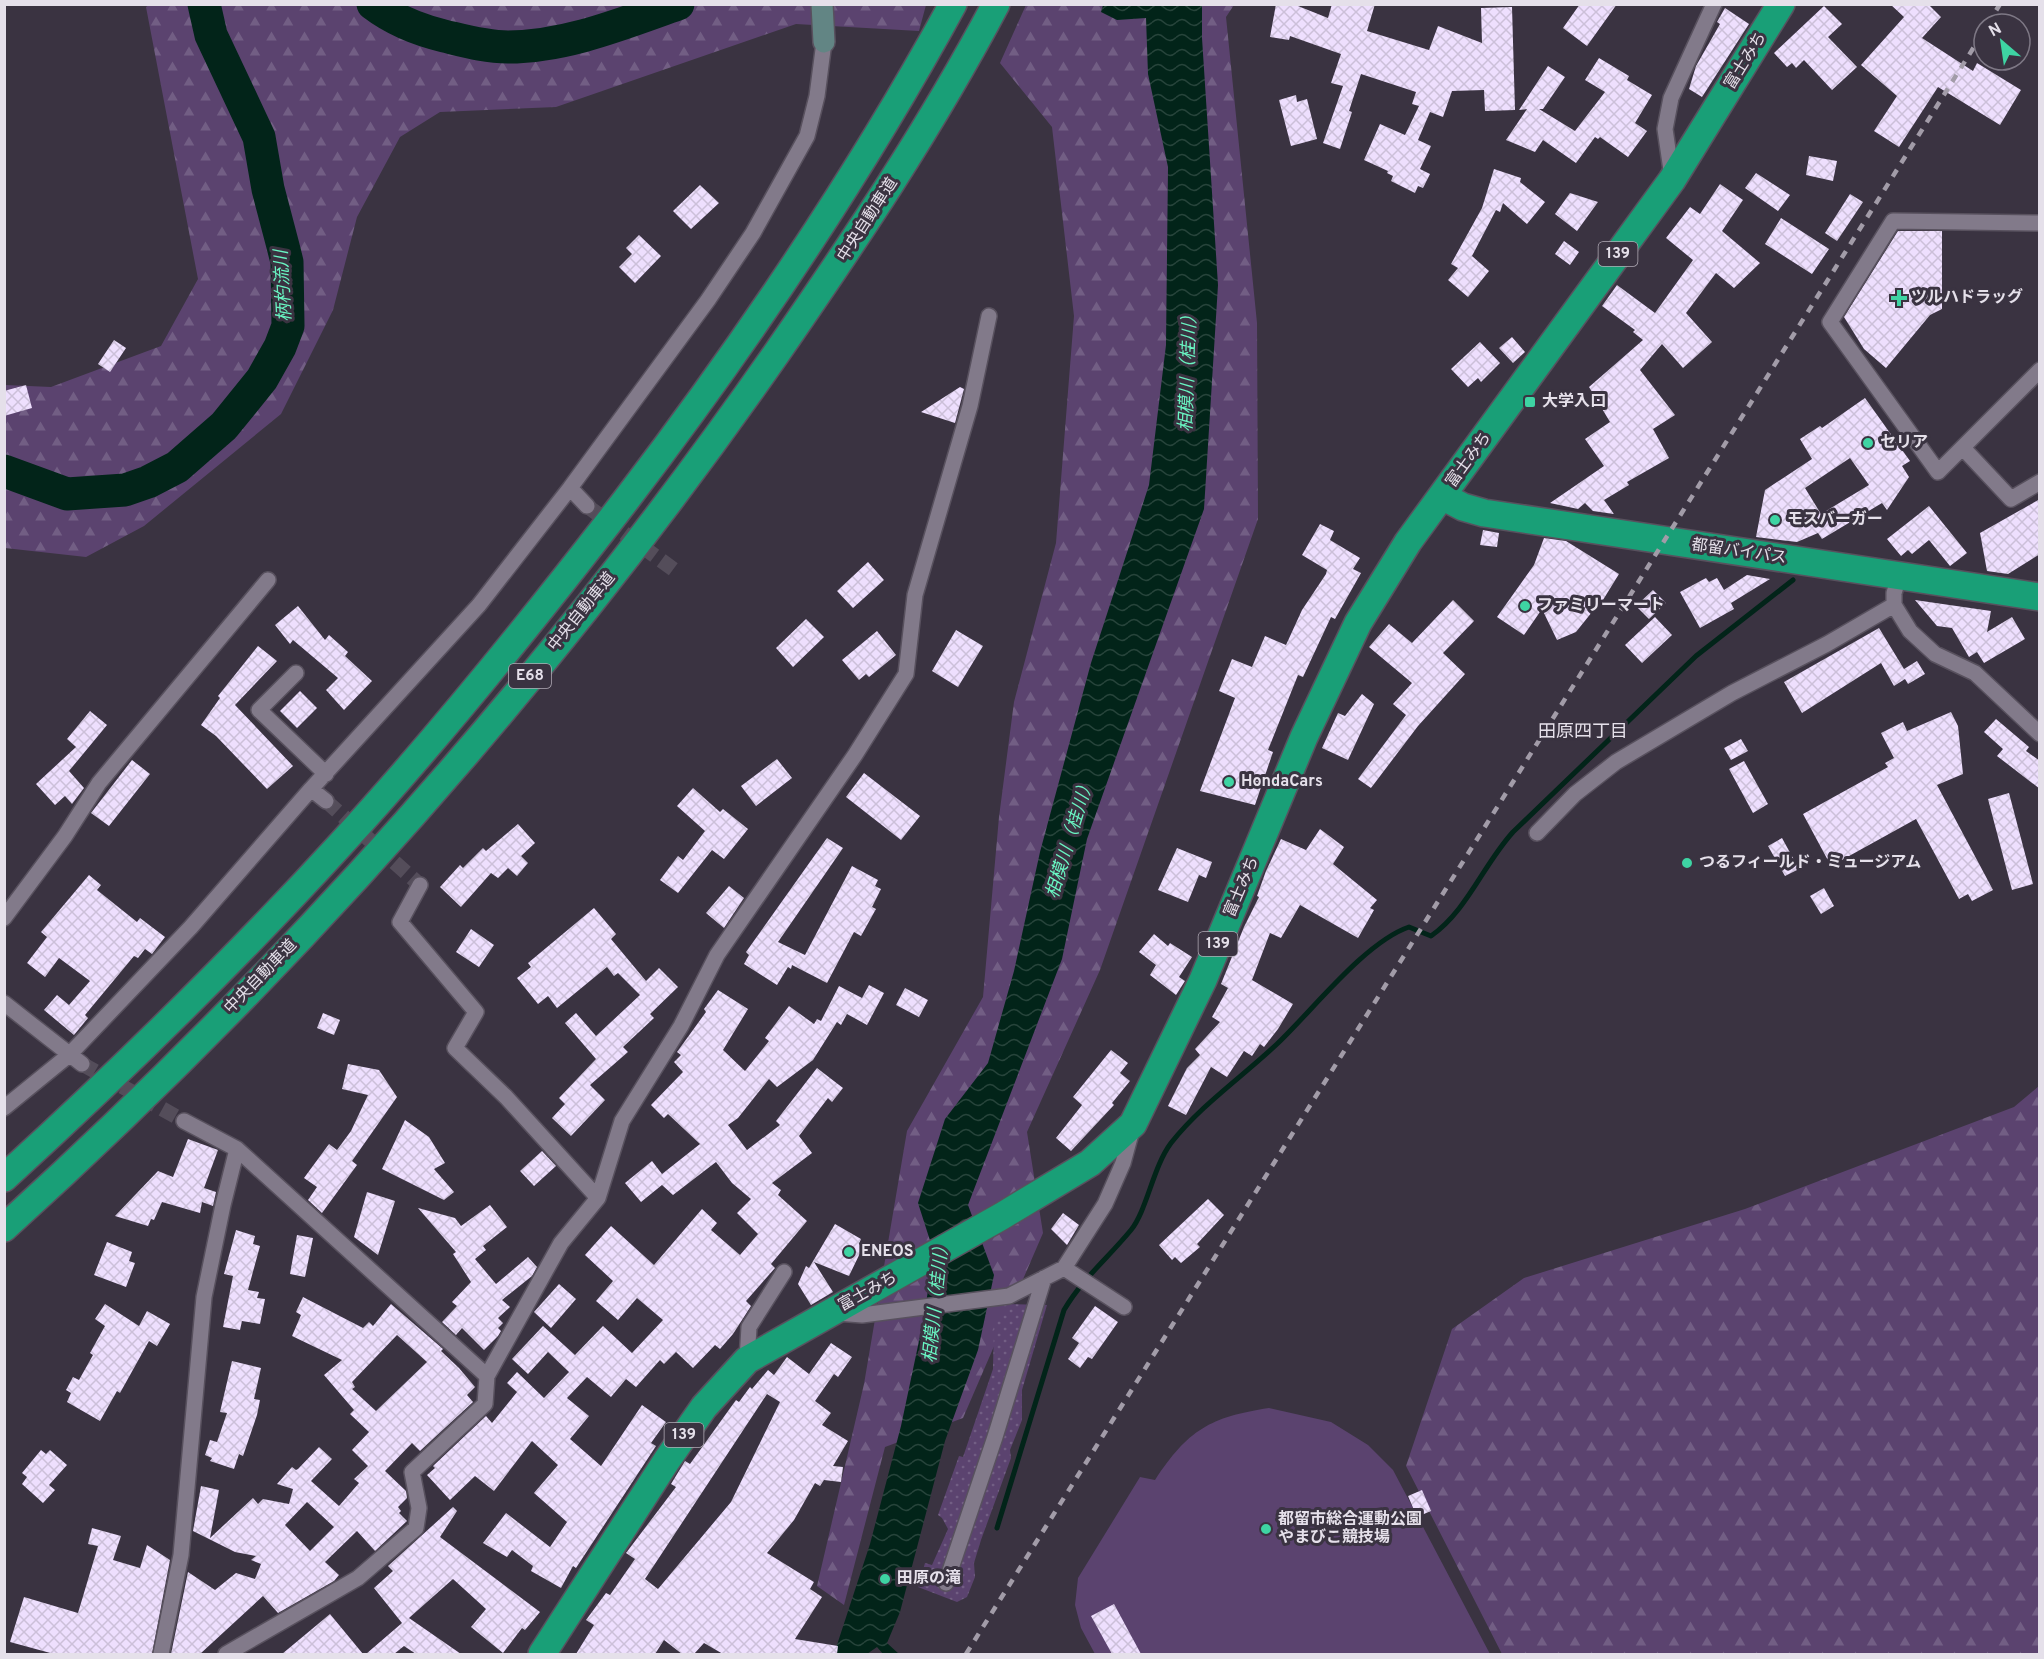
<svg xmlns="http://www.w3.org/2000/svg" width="2044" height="1659" font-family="Overpass,'Noto Sans JP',sans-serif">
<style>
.forest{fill:url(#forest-firs)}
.park{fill:url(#park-dots)}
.pitch{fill:#5b436f}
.water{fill:url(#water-waves)}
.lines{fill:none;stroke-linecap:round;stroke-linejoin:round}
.stream{stroke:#022419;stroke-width:5}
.river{stroke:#022419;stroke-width:33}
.building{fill:url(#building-cross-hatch);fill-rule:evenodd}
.street-tunnel{stroke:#544d5a;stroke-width:15;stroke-dasharray:15 8;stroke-linecap:butt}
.street-casing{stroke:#58515e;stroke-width:18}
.secondary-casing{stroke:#58515e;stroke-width:24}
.highway-casing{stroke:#58515e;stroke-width:30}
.street{stroke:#827a8a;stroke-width:15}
.secondary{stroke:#628584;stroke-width:21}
.highway{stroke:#199f77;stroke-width:27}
.rail{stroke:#a29ca8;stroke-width:4.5;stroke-dasharray:8 8;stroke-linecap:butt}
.poi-dot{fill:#3ed4a3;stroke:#3a3341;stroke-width:2}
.labels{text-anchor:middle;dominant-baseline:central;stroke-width:6;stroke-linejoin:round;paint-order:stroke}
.shield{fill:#3a3341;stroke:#b2acb7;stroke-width:1.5}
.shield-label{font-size:15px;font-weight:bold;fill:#e5e0ea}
.street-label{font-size:16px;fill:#e5e0ea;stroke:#3a3341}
.poi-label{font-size:16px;font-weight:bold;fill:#e5e0ea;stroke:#3a3341;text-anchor:start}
.water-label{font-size:18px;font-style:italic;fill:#69f5c2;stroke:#3a3341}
.neighbourhood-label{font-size:18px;fill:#e5e0ea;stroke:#3a3341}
</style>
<defs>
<pattern id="forest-firs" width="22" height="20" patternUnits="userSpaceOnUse" patternTransform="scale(1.5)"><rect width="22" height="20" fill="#5b436f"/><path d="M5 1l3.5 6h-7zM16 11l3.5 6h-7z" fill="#725e84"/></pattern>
<pattern id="park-dots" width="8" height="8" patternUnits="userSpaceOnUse" patternTransform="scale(1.5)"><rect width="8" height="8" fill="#5b436f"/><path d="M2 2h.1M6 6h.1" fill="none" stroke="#725e84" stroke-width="1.8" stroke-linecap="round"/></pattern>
<pattern id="water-waves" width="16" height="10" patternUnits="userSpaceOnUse" patternTransform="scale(1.5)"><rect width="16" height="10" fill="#022419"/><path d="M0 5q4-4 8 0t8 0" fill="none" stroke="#27443b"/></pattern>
<pattern id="building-cross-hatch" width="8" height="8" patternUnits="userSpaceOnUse" patternTransform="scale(1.5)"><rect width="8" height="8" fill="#eedffe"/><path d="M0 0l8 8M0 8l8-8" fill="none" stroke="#ccc0d9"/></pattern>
</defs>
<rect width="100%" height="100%" fill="#3a3341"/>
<path class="forest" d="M149 5H926L919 31 796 24 556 107 440 112 400 137 357 217 333 310 281 414 144 526 86 557 5 548V385L51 387 161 346 198 279 146 7Z
M1026 5H1234L1226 17 1257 323 1258 519 1100 970 1027 1132 1043 1233 963 1418 885 1447 844 1605 817 1586 864 1384 907 1131 983 997 999 817 1014 702 1056 543 1074 316 1052 127 1000 63Z
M2039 1086V1654H1502L1406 1466 1452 1329 1524 1278 1745 1209 2014 1107Z"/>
<path class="park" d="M1002 1304 1047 1305 1022 1390V1420L1010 1450 1011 1458 981 1540 974 1563 975 1577 967 1597 957 1602 918 1587 925 1563 932 1565 948 1529 942 1518 938 1515 959 1456 963 1457 993 1369 994 1322 1000 1319Z"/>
<path class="pitch" d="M1269 1408 1331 1422 1368 1445 1393 1470 1490 1654H1095L1081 1628 1075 1605 1078 1578 1140 1477 1155 1480C1188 1430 1210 1417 1269 1408Z"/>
<path class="water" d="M1103 5H1202V38L1218 285 1204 509 1087 839 1062 959 968 1205 994 1275 978 1350 945 1441 900 1612 887 1643 899 1654H883L877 1647 867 1654H834L870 1544 901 1426 923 1322 934 1253 918 1203 945 1119 988 1063 1014 971 1040 852 1091 663 1149 485 1166 345 1168 167 1148 74 1146 18 1117 20 1101 12Z"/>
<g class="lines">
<path class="stream" d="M997 1528 1064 1310C1083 1278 1108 1258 1131 1230 1147 1210 1153 1167 1171 1143 1201 1105 1242 1077 1277 1044 1312 1011 1365 942 1409 927L1431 936C1467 911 1483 865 1513 832L1696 656 1793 580"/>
<path class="river" d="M373 4C394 20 419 30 444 36 465 41 486 47 508 47 566 47 624 23 678 4
M4 471 67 494 125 490 148 482 177 467 224 426 262 379 280 347 288 326 287 262 283 246 268 189 259 137 211 35 204 4"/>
</g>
<path class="building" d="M1276 4H1293L1328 18 1332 4H1375L1367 31 1429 50 1438 26 1482 43 1481 8 1512 7 1515 110 1485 111 1484 90 1452 91 1443 117 1430 112 1418 140 1431 146 1420 169 1430 174 1423 188 1418 186 1415 193 1391 181 1393 176 1387 173 1388 171 1364 160 1380 124 1405 135 1419 106 1412 104 1416 92 1361 74 1349 111 1352 112 1340 149 1323 143 1343 86 1331 83 1341 54 1290 36 1289 40 1270 37Z
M1580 4H1617L1587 46 1563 28Z
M1890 4H1928L1941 17 1922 38 1973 71 1977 63 2021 90 2000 125 1938 87 1899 147 1874 131 1897 96 1861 65 1904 17Z
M1824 6 1842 24 1828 37 1857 67 1832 90 1804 60 1796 68 1792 63 1787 67 1774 53Z
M1725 8 1749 24 1702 97 1689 89 1696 66 1720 24 1717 22Z
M1599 58 1629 76 1627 80 1652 95 1635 123 1647 131 1628 157 1600 137 1598 139 1595 137 1576 163 1543 140 1535 152 1506 140 1527 109 1519 110 1548 66 1565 77 1543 109H1539L1575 131 1605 92 1585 80Z
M1296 95 1297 102 1307 99 1317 139 1291 146 1279 100Z
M1809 156 1837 161 1833 181 1806 175Z
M1494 169 1521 178 1520 182 1545 202 1527 224 1503 203 1500 212 1496 210 1472 256 1489 271 1468 297 1448 280 1458 268 1451 264 1482 208Z
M1756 173 1790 195 1778 211 1745 188Z
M1720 184 1743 200 1722 231 1760 263 1734 288 1716 273 1686 313 1712 342 1683 368 1662 344 1640 370 1675 415 1653 429 1669 458 1627 482 1629 485 1604 500 1614 514 1593 511 1585 503 1578 509 1550 503 1604 466 1585 439 1610 422 1589 387 1643 340 1633 332 1635 330 1602 306 1617 285 1655 313 1693 260 1666 238 1690 207 1700 214Z
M700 185 719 203 691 229 673 211Z
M1570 193 1598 202 1577 231 1555 214Z
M1850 194 1863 202 1837 241 1825 233Z
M1781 218 1829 249 1812 274 1765 244Z
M1898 231H1942V309L1930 315 1886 368 1864 349 1844 317Z
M639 235 661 256 635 283 619 267 632 254 626 248Z
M1564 241 1579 252 1570 265 1555 254Z
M1512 337 1525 352 1513 363 1499 348Z
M114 340 126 348 110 372 98 364Z
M1480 342 1500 363 1481 382 1478 378 1468 387 1451 369Z
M26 385 32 408 4 416V391Z
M960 387 964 389 955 423 921 412Z
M1865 398 1910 461 1902 466 1909 477 1887 510 1882 503 1822 539 1818 533 1797 542 1756 537 1765 490 1812 459 1800 439 1820 426 1822 428ZM1850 458 1869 485 1821 514 1805 488Z
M2040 499V554L2008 574 1987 571 1980 533Z
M1929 506 1967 553 1950 566 1929 540 1912 554 1908 550 1901 556 1887 539Z
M1320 524 1334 531 1330 540 1360 558 1353 569 1361 573 1335 619 1331 617 1303 677 1298 675 1268 750 1273 752 1255 805 1200 791 1235 698 1219 691 1232 659 1252 667 1265 636 1286 645 1302 610 1326 574 1327 570 1302 555Z
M1483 530 1499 533 1497 547 1480 545Z
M1544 538 1566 541 1619 574 1598 608 1596 607 1576 632 1557 640 1542 609 1524 635 1497 617 1534 565Z
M868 562 884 580 853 608 837 591Z
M1747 575 1770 579 1731 603 1734 609 1700 628 1680 592 1706 578 1709 582 1717 578 1724 590Z
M1653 590 1666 603 1649 619 1636 606Z
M1453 600 1474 621 1443 653 1465 674 1418 726 1371 788 1358 779 1406 715 1393 704 1412 683 1369 647 1389 624 1412 643Z
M1915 600 1991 611 1987 632 2012 617 2025 639 1984 663 1977 652 1969 657 1952 628 1937 626Z
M298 606 325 640 329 635 348 652 345 656 372 681 344 710 326 690 338 678 293 640 290 644 275 625Z
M1655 617 1672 635 1642 663 1625 645Z
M806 619 824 637 793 667 776 648Z
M1879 628 1904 669 1917 661 1925 674 1908 684 1905 679 1894 686 1881 663 1802 713 1784 682Z
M956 630 983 646 958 687 932 671Z
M877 631 896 655 869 677 866 674 859 680 842 660Z
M258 646 277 661 235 705 293 766 267 789 216 736 201 725 220 698 218 696Z
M300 691 317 708 297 728 280 711Z
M1362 694 1374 704 1348 760 1322 748 1338 713 1345 716Z
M90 711 107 725 69 771 84 788 72 804 65 796 55 805 36 784 76 747 67 739Z
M1951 712 1958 726 1963 774 1937 785 1993 890 1972 901 1968 894 1959 899 1916 819 1831 866 1803 814 1888 767 1885 763 1894 758 1881 733 1903 722 1907 731Z
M1996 719 2029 747 2026 751 2040 761V789L1997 756 2003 749 1984 732Z
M1741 739 1748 751 1731 760 1724 748Z
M777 759 792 778 756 806 741 786Z
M132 760 150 774 109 826 91 813Z
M1744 761 1768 804 1753 813 1729 769Z
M864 773 920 816 901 840 846 797Z
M693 788 720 812 723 809 748 829 724 859 712 850 678 893 660 880 678 856 683 860 705 831 677 806Z
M2009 793 2033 884 2012 890 1988 799Z
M518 824 535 843 521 856 528 863 517 876 508 868 498 878 491 873 461 907 440 887 460 865 463 868 483 848 486 851Z
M1320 829 1344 847 1333 864 1377 900 1370 908 1374 910 1358 938 1300 905 1281 938 1270 933 1252 980 1293 1004 1278 1029 1264 1047 1260 1044 1252 1056 1244 1051 1227 1077 1211 1067 1186 1115 1168 1106 1187 1068 1200 1055 1195 1049 1220 1022 1212 1017 1228 988 1221 984 1244 927 1259 897 1257 896 1266 871 1281 839 1306 850Z
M827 838 843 848 778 942 805 955 852 866 878 880 875 886 881 889 872 907 876 909 861 936 854 932 827 983 792 965 791 969 788 967 777 985 744 964 749 955 746 952Z
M1782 838 1799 869 1785 876 1768 846Z
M1177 848 1212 862 1206 878 1199 875 1188 902 1158 890Z
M89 875 101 885 97 890 137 922 140 918 165 937 152 954 145 949 138 958 134 956 85 1015 88 1018 74 1035 44 1010 57 995 69 1005 90 981 59 958 45 977 27 963 47 937 41 932Z
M729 886 744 898 724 928 706 913Z
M1824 888 1834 906 1821 914 1810 896Z
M594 908 616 934 611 939 646 981 659 968 678 987 650 1014 654 1018 623 1047 628 1052 590 1085 605 1100 571 1136 552 1118 565 1104 559 1098 596 1059 565 1023 576 1013 596 1036 640 995 618 973 614 976 607 967 557 1008 548 996 538 1004 517 978 531 967 528 963Z
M471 929 494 945 479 967 456 952Z
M1154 934 1168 946 1170 943 1192 957 1179 977 1185 981 1176 995 1150 975 1156 965 1139 952Z
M869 985 884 993 867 1025 847 1014 841 1025 837 1022 813 1060 777 1087 769 1079 738 1118 728 1125 747 1150 780 1125 776 1121 817 1068 843 1088 832 1102 828 1098 799 1136 812 1153 772 1183 781 1190 778 1195 807 1221 771 1264 775 1268 746 1301 751 1306 733 1334 720 1349 715 1345 693 1368 676 1352 664 1364 660 1360 636 1387 626 1379 611 1397 587 1377 567 1398 589 1416 570 1439 601 1466 642 1405 666 1422 651 1443 656 1446 576 1568 573 1566 561 1588 531 1571 533 1566 512 1550 507 1557 483 1543 506 1513 550 1547 567 1522 534 1493 558 1465 532 1441 494 1491 475 1476 450 1500 427 1475 435 1468 433 1466 486 1416 492 1423 517 1392 507 1383 517 1372 544 1398 569 1372 548 1352 528 1374 512 1359 543 1326 575 1355 603 1326 632 1353 663 1320 637 1298 618 1320 596 1301 613 1281 585 1255 611 1226 654 1265 702 1209 717 1223 711 1230 740 1255 758 1234 737 1213 751 1199 732 1183 716 1162 673 1195 662 1185 641 1202 625 1183 652 1161 662 1174 700 1144 668 1114 664 1118 651 1105 683 1072 674 1062 681 1055 677 1052 706 1012 704 1009 718 990 748 1009 723 1050 745 1071 769 1041 765 1038 789 1006 814 1024 817 1019 821 1021 839 986 862 998Z
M905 988 928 1000 919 1017 896 1005Z
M323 1013 340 1020 334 1035 317 1028Z
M1111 1050 1128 1063 1120 1073 1130 1081 1112 1103 1114 1105 1071 1151 1056 1138 1082 1105 1073 1097Z
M348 1064 379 1070 397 1097 352 1161 357 1165 322 1213 308 1200 317 1187 304 1178 329 1144 337 1150 351 1131 368 1095 342 1089Z
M405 1120 429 1137 445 1163 434 1169 454 1192 444 1200 382 1169Z
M188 1139 218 1150 204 1188 216 1192 213 1206 202 1202 200 1213 162 1202 154 1220 151 1219 148 1226 115 1216 158 1171 173 1177Z
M542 1151 556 1166 534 1186 520 1171Z
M367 1192 395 1201 378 1255 354 1237Z
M1208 1199 1224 1215 1197 1244 1200 1247 1181 1263 1175 1257 1172 1260 1159 1245Z
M490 1205 507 1227 483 1246 486 1250 475 1259 496 1284 528 1257 537 1267 532 1276 502 1300 510 1307 498 1318 503 1323 498 1328 501 1331 498 1336 484 1350 462 1328 456 1335 442 1322 457 1306 452 1302 471 1282 453 1254 456 1252 418 1208 455 1218 461 1226Z
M1063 1213 1079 1225 1067 1245 1051 1229Z
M835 1224 861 1239 859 1244 863 1247 849 1276 814 1262 833 1292 811 1305 798 1284 806 1266 809 1268Z
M236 1230 255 1236 253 1244 260 1246 248 1290 259 1292 257 1298 265 1299 260 1324 242 1321 240 1330 223 1327 233 1276 224 1274Z
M297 1235 313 1238 305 1277 290 1274Z
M107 1242 132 1252 129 1261 135 1263 126 1287 94 1275Z
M559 1284 576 1299 551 1328 534 1312Z
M303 1297 363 1328 369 1322 373 1326 391 1304 443 1349 441 1351 459 1368 475 1387 467 1395 473 1402 420 1451 412 1443 385 1471 406 1491 407 1498 398 1507 401 1511 399 1513 407 1521 375 1551 357 1531 325 1562 339 1575 334 1581 278 1613 263 1596 200 1654H171L188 1572 215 1590 236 1573 255 1579 261 1564 251 1560 256 1556 235 1552 193 1531 201 1486 219 1490 210 1538 253 1498 258 1504 263 1499 289 1504 293 1489 277 1484 292 1467 296 1470 298 1469 319 1447 332 1459 311 1481 339 1506 359 1483 354 1479 368 1466 352 1450 369 1432 350 1414 354 1410 324 1375 342 1360 292 1336 301 1315 296 1312ZM397 1335 427 1362 376 1411 352 1389 355 1387 352 1382ZM307 1502 334 1527 310 1551 285 1525Z
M105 1304 139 1326 147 1311 170 1324 157 1346 149 1341 120 1393 117 1391 100 1421 67 1402 71 1393 66 1390 73 1377 79 1380 93 1355 90 1353 105 1326 95 1319Z
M1095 1306 1118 1322 1092 1359 1088 1357 1080 1368 1068 1359 1079 1343 1072 1338Z
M831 1343 852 1357 838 1377 834 1374 815 1401 831 1413 822 1425 848 1441 833 1466 843 1467 841 1482 824 1480 820 1486 815 1483 794 1520 767 1553 814 1582 810 1589 822 1597 795 1639 838 1646 837 1654H723L704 1643 694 1654H682L664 1640 655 1654H576L594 1625 586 1620 606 1593 610 1595 635 1559 626 1553 676 1487 671 1484 685 1461 690 1464 736 1400 739 1402 750 1387 752 1389 768 1370 774 1375 787 1357 809 1374ZM767 1394 780 1402 731 1502 658 1589 645 1579Z
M232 1361 261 1368 254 1399 260 1400 257 1415 243 1456 239 1454 234 1469 210 1461 212 1458 205 1455 210 1440 217 1442 227 1413 220 1412Z
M41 1450 46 1454 50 1450 67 1465 49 1485 55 1490 43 1503 22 1484 27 1477 22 1473Z
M1422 1490 1431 1511 1417 1517 1408 1496Z
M453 1507 457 1511 440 1537 540 1612 525 1630 522 1628 503 1653 471 1627 486 1609 453 1579 409 1618 461 1654H416L404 1646 394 1654H366L402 1623 374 1588 393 1571 388 1566Z
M92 1528 121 1536 113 1560 140 1568 147 1545 170 1560 152 1654H54L10 1642 24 1597 78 1613 98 1546 88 1544Z
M1114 1604 1141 1654H1112L1091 1616Z
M330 1614 363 1654H282Z"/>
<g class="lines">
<path class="street-tunnel" d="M587 506 677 572
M326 801 420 885
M82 1064 184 1121"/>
<defs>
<path id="street" d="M1672 177 1665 129 1671 98 1714 4
M2040 223 1893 221 1830 322 1938 472 2040 370
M1963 448 2011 499 2040 482
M570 488 587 506
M1899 577 1894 593V605L1910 631 1935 654 1975 673 2040 734
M296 673 259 710 326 774
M311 789 326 801
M1537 833 1575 794 1616 762 1732 693 1827 644 1894 605
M420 885 400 922 476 1012 455 1048 506 1097 598 1198
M4 918 65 836 99 783 268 580
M4 1003 82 1064
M4 1108 69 1055 191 927 311 789 479 605 570 488 708 300 753 233 807 136 817 96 824 42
M184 1121 237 1149 487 1376
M1064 1268 1124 1307
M837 1313 862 1315 1009 1296 1064 1268 1105 1204 1123 1163 1132 1130
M747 1360 749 1327 784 1272
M946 1583 995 1437 1044 1278
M161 1654 181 1555 204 1297 223 1205 237 1149
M226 1654 358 1578 416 1528 419 1508 412 1472 485 1404 487 1376 561 1243 598 1198 622 1121 681 1026 717 955 855 755 906 674 915 595 970 406 989 316"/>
<path id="secondary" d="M822 4 824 42"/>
<path id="highway" d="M1442 496 1463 507 1484 513 2040 597
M4 1178C120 1072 234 961 340 845 441 735 535 618 626 500 746 343 858 178 953 4
M4 1228C292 967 553 673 776 354 855 240 931 127 996 4
M542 1654 667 1460 704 1407 747 1360 1002 1216 1090 1163 1133 1124 1203 980 1304 737 1358 623 1408 542 1672 180 1781 4"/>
</defs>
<use href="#street" class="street-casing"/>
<use href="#secondary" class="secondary-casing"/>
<use href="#highway" class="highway-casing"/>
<use href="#street" class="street"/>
<use href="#secondary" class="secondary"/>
<use href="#highway" class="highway"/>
<path class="rail" d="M1988 24 2000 4
M966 1654 1984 31"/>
</g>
<g class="poi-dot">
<path d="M1896 289h6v6h6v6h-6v6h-6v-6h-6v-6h6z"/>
<rect x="1524" y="396" width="12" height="12" rx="3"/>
<circle cx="1868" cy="443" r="6"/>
<circle cx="1775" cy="520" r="6"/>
<circle cx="1525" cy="606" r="6"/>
<circle cx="1229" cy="782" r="6"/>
<circle cx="1687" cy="863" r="6"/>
<circle cx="849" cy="1252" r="6"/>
<circle cx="1266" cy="1529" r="6"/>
<circle cx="885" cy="1579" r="6"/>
</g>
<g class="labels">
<g class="shield">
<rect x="1598.5" y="242" width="39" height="24" rx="4.5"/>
<rect x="509" y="664" width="42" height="24" rx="4.5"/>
<rect x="1198.5" y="932" width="39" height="24" rx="4.5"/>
<rect x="664.5" y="1423" width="39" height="24" rx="4.5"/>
</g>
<g class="shield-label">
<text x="1618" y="254">139</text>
<text x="530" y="676">E68</text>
<text x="1218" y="944">139</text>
<text x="684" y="1435">139</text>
</g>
<g class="street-label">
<text transform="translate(1746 61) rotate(-58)">富士みち</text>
<text transform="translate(868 220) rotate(-57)">中央自動車道</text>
<text transform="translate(1469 460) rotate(-54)">富士みち</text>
<text transform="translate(1739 552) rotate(8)">都留バイパス</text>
<text transform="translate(582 612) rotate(-51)">中央自動車道</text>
<text transform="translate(1242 887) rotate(-67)">富士みち</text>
<text transform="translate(261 977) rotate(-46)">中央自動車道</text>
<text transform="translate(868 1292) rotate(-29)">富士みち</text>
</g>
<g class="poi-label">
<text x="1911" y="298">ツルハドラッグ</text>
<text x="1542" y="402">大学入口</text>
<text x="1880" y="443">セリア</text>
<text x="1787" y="520">モスバーガー</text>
<text x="1537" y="606">ファミリーマート</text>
<text x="1241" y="782">HondaCars</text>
<text x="1699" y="863">つるフィールド・ミュージアム</text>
<text x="861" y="1252">ENEOS</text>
<text x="1278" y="1520">都留市総合運動公園<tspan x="1278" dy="18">やまびこ競技場</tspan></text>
<text x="897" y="1579">田原の滝</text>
</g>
<g class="water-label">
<text transform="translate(284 286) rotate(-93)">柄杓流川</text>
<text transform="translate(1189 369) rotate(-88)">相模川（桂川）</text>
<text transform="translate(1071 838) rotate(-73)">相模川（桂川）</text>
<text transform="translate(937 1300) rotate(-84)">相模川（桂川）</text>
</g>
<g class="neighbourhood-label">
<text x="1583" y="732">田原四丁目</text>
</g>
</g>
<rect width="2044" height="1659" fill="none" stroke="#e5e0ea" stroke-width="12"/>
<g transform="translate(2002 42) rotate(331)"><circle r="28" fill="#3a3341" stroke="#7e7885" stroke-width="1.5"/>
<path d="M0-4.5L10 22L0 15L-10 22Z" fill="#3ed4a3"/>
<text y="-9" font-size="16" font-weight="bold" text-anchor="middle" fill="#e5e0ea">N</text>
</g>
</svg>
